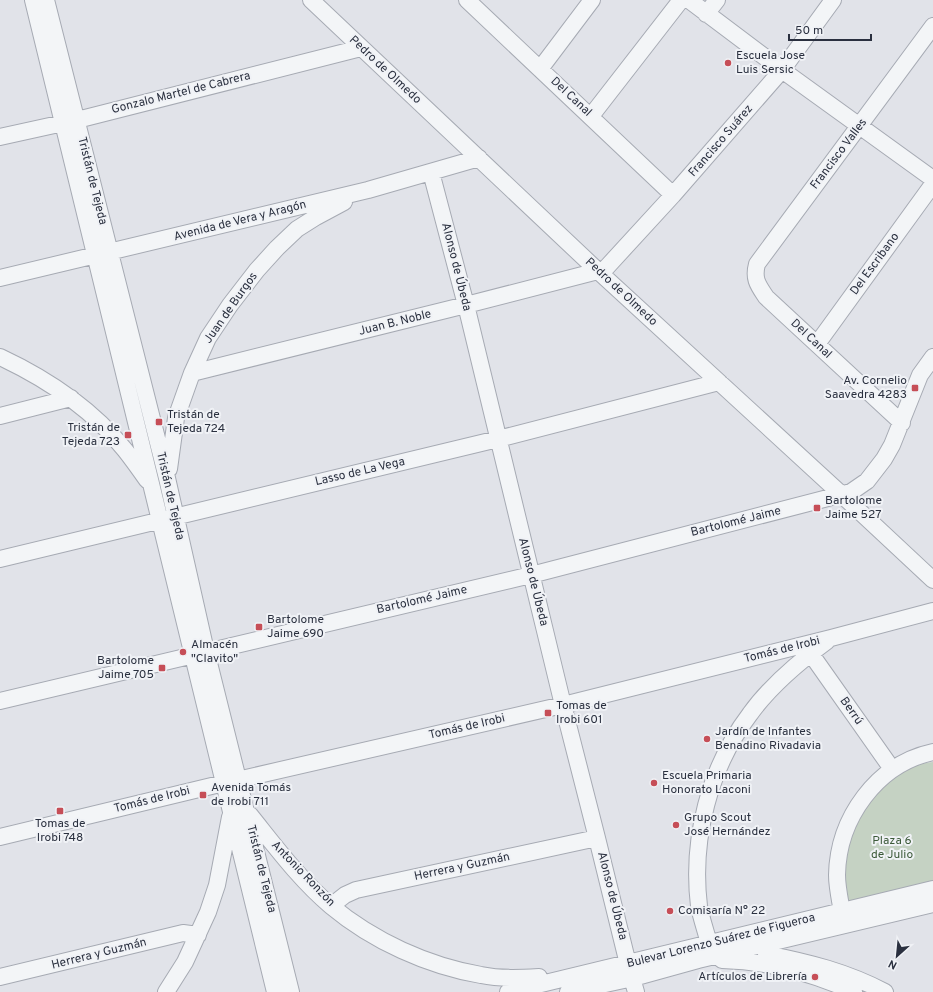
<svg xmlns="http://www.w3.org/2000/svg" width="933" height="992" font-family="Overpass,sans-serif">
<style>
.green{fill:#c5d2c3}
.lines{fill:none;stroke-linecap:round;stroke-linejoin:round}
.minor-casing{stroke:#a6aab3;stroke-width:18}
.minor{stroke:#f3f5f7;stroke-width:16}
.poi-dot{fill:#c64e57;stroke:#f0f2f6;stroke-width:1.5}
.labels{text-anchor:middle;dominant-baseline:central;stroke-width:4;stroke-linejoin:round;paint-order:stroke}
.poi-label{font-size:12px;fill:#2a303f;stroke:#f0f2f6;text-anchor:start}
.street-label{font-size:12px;fill:#2a303f;stroke:#f0f2f6}
.park-label{font-size:12px;fill:#3c5a39;stroke:#f0f2f6}
</style>
<rect width="100%" height="100%" fill="#e1e3e9"/>
<path class="green" d="M933 762V881L848 903C846 886 843 868 847 851 854 819 881 779 912 767 918 764 926 763 933 762Z"/>
<g class="lines">
<defs>
<path id="minor" d="M33 0 275 992
M46 0 167 478 206 651 291 992
M311 0 598 271 842 495 933 580
M467 0 673 195
M689 0 782 70 933 179
M706 14 717 0
M540 69 592 0
M591 116 681 0
M0 137 77 120 361 48
M431 172 466 305 563 705 597 838 628 964 636 992
M0 278 368 190 479 158
M817 344 933 184
M0 357C47 379 92 409 125 450 133 460 140 470 147 480
M192 373 466 305 598 271 606 268 673 195 782 70 833 0
M0 416 71 398
M902 423 766 297C758 285 753 279 757 264L933 26
M169 469 176 418 192 373 208 338 230 305 257 270 277 248 297 229 316 217 344 202
M0 559 498 439 719 382
M811 654 892 769
M0 701 531 575 851 492 867 481 884 459 892 445 920 375 933 357
M250 815C275 846 300 880 331 906 373 941 428 966 481 975 501 979 520 978 539 977
M0 837 224 783 563 705 831 638 933 611
M331 906 345 895 356 890 597 838
M842 912C840 900 837 887 837 875 838 818 877 764 933 752
M709 944C706 931 701 918 699 906 691 839 709 768 750 714 770 686 800 661 827 641
M766 954C808 962 847 972 885 992
M722 960C767 961 813 973 854 992
M0 977 183 933 198 935
M166 992 185 962 208 912 217 885 230 817
M508 992 933 889
M568 992 633 978 698 960 933 904"/>
</defs>
<use href="#minor" class="minor-casing"/>
<use href="#minor" class="minor"/>
</g>
<g class="poi-dot">
<circle cx="728" cy="63" r="4"/>
<rect x="911" y="384" width="8" height="8" rx="2"/>
<rect x="155" y="418" width="8" height="8" rx="2"/>
<rect x="124" y="431" width="8" height="8" rx="2"/>
<rect x="813" y="504" width="8" height="8" rx="2"/>
<rect x="255" y="623" width="8" height="8" rx="2"/>
<circle cx="183" cy="652" r="4"/>
<rect x="158" y="664" width="8" height="8" rx="2"/>
<rect x="544" y="709" width="8" height="8" rx="2"/>
<circle cx="707" cy="739" r="4"/>
<circle cx="654" cy="783" r="4"/>
<rect x="199" y="791" width="8" height="8" rx="2"/>
<rect x="56" y="807" width="8" height="8" rx="2"/>
<circle cx="676" cy="825" r="4"/>
<circle cx="670" cy="911" r="4"/>
<circle cx="815" cy="977" r="4"/>
</g>
<g class="labels">
<g class="poi-label">
<text x="736" y="56">Escuela Jose<tspan x="736" dy="14">Luis Sersic</tspan></text>
<text x="907" y="381" text-anchor="end">Av. Cornelio<tspan x="907" dy="14">Saavedra 4283</tspan></text>
<text x="167" y="415">Tristán de<tspan x="167" dy="14">Tejeda 724</tspan></text>
<text x="120" y="428" text-anchor="end">Tristán de<tspan x="120" dy="14">Tejeda 723</tspan></text>
<text x="825" y="501">Bartolome<tspan x="825" dy="14">Jaime 527</tspan></text>
<text x="267" y="620">Bartolome<tspan x="267" dy="14">Jaime 690</tspan></text>
<text x="191" y="645">Almacén<tspan x="191" dy="14">"Clavito"</tspan></text>
<text x="154" y="661" text-anchor="end">Bartolome<tspan x="154" dy="14">Jaime 705</tspan></text>
<text x="556" y="706">Tomas de<tspan x="556" dy="14">Irobi 601</tspan></text>
<text x="715" y="732">Jardín de Infantes<tspan x="715" dy="14">Benadino Rivadavia</tspan></text>
<text x="662" y="776">Escuela Primaria<tspan x="662" dy="14">Honorato Laconi</tspan></text>
<text x="211" y="788">Avenida Tomás<tspan x="211" dy="14">de Irobi 711</tspan></text>
<text x="684" y="818">Grupo Scout<tspan x="684" dy="14">José Hernández</tspan></text>
<text x="60" y="824" text-anchor="middle">Tomas de<tspan x="60" dy="14">Irobi 748</tspan></text>
<text x="678" y="911">Comisaría N° 22</text>
<text x="807" y="977" text-anchor="end">Artículos de Librería</text>
</g>
<g class="street-label">
<text transform="translate(385 70) rotate(43)">Pedro de Olmedo</text>
<text transform="translate(181 93) rotate(-14)">Gonzalo Martel de Cabrera</text>
<text transform="translate(571 97) rotate(43)">Del Canal</text>
<text transform="translate(721 141) rotate(-49)">Francisco Suárez</text>
<text transform="translate(839 154) rotate(-53)">Francisco Valles</text>
<text transform="translate(92 181) rotate(76)">Tristán de Tejeda</text>
<text transform="translate(240 221) rotate(-14)">Avenida de Vera y Aragón</text>
<text transform="translate(875 264) rotate(-54)">Del Escribano</text>
<text transform="translate(456 267) rotate(76)">Alonso de Úbeda</text>
<text transform="translate(621 292) rotate(43)">Pedro de Olmedo</text>
<text transform="translate(231 308) rotate(-55)">Juan de Burgos</text>
<text transform="translate(395 323) rotate(-14)">Juan B. Noble</text>
<text transform="translate(811 339) rotate(43)">Del Canal</text>
<text transform="translate(360 472) rotate(-13)">Lasso de La Vega</text>
<text transform="translate(170 496) rotate(77)">Tristán de Tejeda</text>
<text transform="translate(736 522) rotate(-14)">Bartolomé Jaime</text>
<text transform="translate(533 582) rotate(76)">Alonso de Úbeda</text>
<text transform="translate(422 600) rotate(-13)">Bartolomé Jaime</text>
<text transform="translate(782 650) rotate(-14)">Tomás de Irobi</text>
<text transform="translate(851 711) rotate(55)">Berrú</text>
<text transform="translate(467 727) rotate(-13)">Tomás de Irobi</text>
<text transform="translate(152 800) rotate(-14)">Tomás de Irobi</text>
<text transform="translate(462 867) rotate(-12)">Herrera y Guzmán</text>
<text transform="translate(261 869) rotate(76)">Tristán de Tejeda</text>
<text transform="translate(303 874) rotate(46)">Antonio Ronzón</text>
<text transform="translate(612 896) rotate(76)">Alonso de Úbeda</text>
<text transform="translate(721 941) rotate(-14)">Bulevar Lorenzo Suárez de Figueroa</text>
<text transform="translate(99 954) rotate(-14)">Herrera y Guzmán</text>
</g>
<g class="park-label">
<text x="892" y="841">Plaza 6<tspan x="892" dy="14">de Julio</tspan></text>
</g>
</g>
<g transform="translate(897 956) rotate(207)" stroke="#f0f2f6" stroke-width="3" paint-order="stroke">
<path d="M0-3L7 15L0 10L-7 15Z" fill="#2a303f"/>
<text y="-6" font-size="11" font-weight="bold" text-anchor="middle" fill="#2a303f">N</text>
</g>
<path d="M789 34v6h82v-6" fill="none" stroke="#2a303f" stroke-width="2"/>
<text x="795" y="34" font-size="12" fill="#2a303f" stroke="#f0f2f6" stroke-width="3" paint-order="stroke">50 m</text>
</svg>
